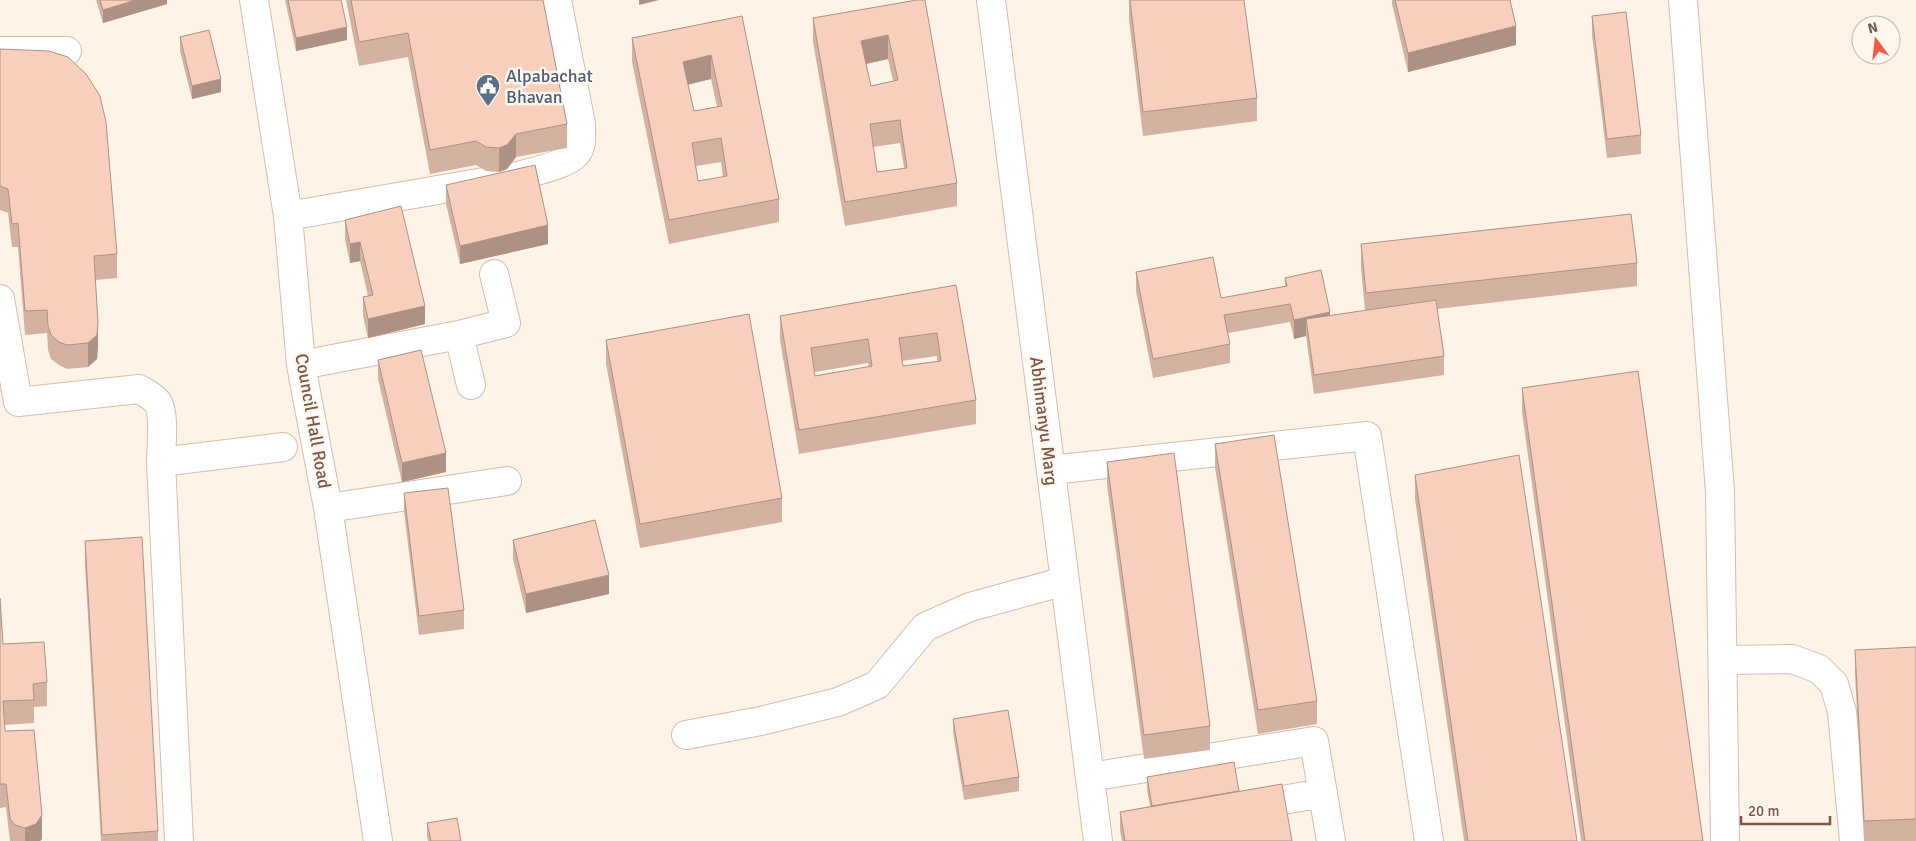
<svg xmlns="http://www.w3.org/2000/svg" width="1916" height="841" font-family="Signika,sans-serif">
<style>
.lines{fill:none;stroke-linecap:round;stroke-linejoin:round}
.minor-casing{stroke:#d5bcae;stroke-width:30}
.minor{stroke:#fff;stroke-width:28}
.wall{fill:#d4b2a2;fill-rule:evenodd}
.shaded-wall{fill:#ad9184}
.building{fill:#f7cfbc;stroke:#ad9184;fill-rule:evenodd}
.labels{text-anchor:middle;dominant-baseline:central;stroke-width:5;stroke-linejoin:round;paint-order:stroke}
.service-label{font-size:18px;fill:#4e5e75;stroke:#fff8ef;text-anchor:start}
.street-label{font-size:18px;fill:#7c5648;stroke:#fff8ef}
</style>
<rect width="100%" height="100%" fill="#fef3e7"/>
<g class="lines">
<defs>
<path id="minor" d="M254 0 288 216 301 365 328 508 378 841
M991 0 1098 841
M1683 0 1720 492 1725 841
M0 51H67
M288 216 518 176C532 172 566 165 576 154 583 146 581 133 581 124L557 0
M0 299 18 402 139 389C145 393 153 396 158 403 165 415 161 448 161 462L179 841
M459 335 471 385
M301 365 459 335 506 323 494 274
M161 462 283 447
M1051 470 1367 436 1429 841
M328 508 507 481
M1723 660 1792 659 1819 669 1834 684 1842 712 1854 841
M686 735 761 721 838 702 877 685 925 627 970 607 1065 581
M1090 777 1314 741 1331 841
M1248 806 1323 793"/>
</defs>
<use href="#minor" class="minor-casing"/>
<use href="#minor" class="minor"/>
</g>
<path class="wall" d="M96 0H167V4L103 23Z
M285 0H341L347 40 296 51Z
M346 0H543L567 124V148L516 157 507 169 499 172 486 171 476 165 430 174 408 57 359 66Z
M917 0 957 183V206L845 226 813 42V18ZM888 59 893 81 871 86 866 64ZM900 143 904 168 877 172 873 147Z
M1129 0H1244L1257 98V121L1143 136 1129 20Z
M1392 0H1510L1516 45 1408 72 1392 4Z
M742 16 779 199V222L669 244 632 62V38ZM711 79 717 107 694 111 688 84ZM721 162 723 177 698 181 696 166Z
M1592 16 1641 135V154L1607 158 1592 35Z
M180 37 221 92 192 99 180 51Z
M0 49 117 254V278L95 280 98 346 97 359 88 367 67 369 59 365 51 359 48 350 47 333 25 335 18 247H12L8 213 0 210Z
M446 185 548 244 460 264 446 204Z
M345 220 425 324 368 338 363 316V297L368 296 360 261 350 263 345 239Z
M1361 244 1637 263V286L1437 309 1444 356V375L1314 394 1306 336 1294 339 1290 322 1228 333 1230 344V363L1153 378 1136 291V272L1221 298 1285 286V278L1330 316 1365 310 1361 268Z
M956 285 976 400V424L799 454 780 340V316ZM937 356V361L903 366 902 361ZM868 363 869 367 815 376V372Z
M606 340 782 498V522L640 548 606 364Z
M378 360 446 472 402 482 378 379Z
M1522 388 1703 841H1581L1522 412Z
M1215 444 1317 701V724L1258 734 1215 468Z
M1107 462 1210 726V750L1144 759 1107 485Z
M1415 475 1577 841H1464L1415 499Z
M404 493 464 610V629L419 635 404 512Z
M513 540 609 594 526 613 513 559Z
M85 541 158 831V841H101L85 565Z
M0 598 3 644 47 682V706L34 707V723L5 725V731L42 839 40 841H10L6 807 0 808Z
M1916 647V841H1864L1855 674V650Z
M953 719 1019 777V791L964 800 953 732Z
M1147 777 1239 791 1292 841H1122L1120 830V812L1150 806 1147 790Z
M427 823 461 841H428L427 836Z"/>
<path class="shaded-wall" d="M136 0H167V4L103 23V10Z
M639 0H659L639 5Z
M1516 26V45L1408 72V53Z
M347 27V40L296 51V38Z
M888 35V59L861 65V41Z
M711 55V79L683 86V62Z
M221 79V92L192 99V86Z
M516 134V157L507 169 499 172V148Z
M548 225V244L460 264V246Z
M360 242V261L350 263V244Z
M425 306V324L368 338V319Z
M1330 312V331L1306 319V336L1294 339V320Z
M98 323V346L97 359 88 367V343Z
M446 453V472L402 482V463Z
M609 575V594L526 613V594Z
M42 815V839L40 841H25V828Z"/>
<path class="building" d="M100 0H136L103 10Z
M288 0H341L347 27 296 38Z
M351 0H543L567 124 516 134 507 145 499 148 486 147 476 141 430 150 408 33 359 42Z
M917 0H925L957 183 845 202 813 18ZM888 35 898 80 871 86 861 41ZM900 120 907 168 877 172 870 124Z
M1130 0H1244L1257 98 1143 112Z
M1395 0H1510L1516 26 1408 53Z
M1626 12 1641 135 1607 139 1592 16Z
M742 16 779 199 669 220 632 38ZM711 55 722 106 694 111 683 62ZM721 138 727 176 698 181 692 143Z
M209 30 221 79 192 86 180 37Z
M0 49 49 51 68 57 86 74 100 96 106 122 117 254 94 256 98 323 97 335 88 343 67 345 59 342 51 335 48 326 47 310 25 311 18 223 12 224 8 189 0 186Z
M535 165 548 225 460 246 446 185Z
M401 206 425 306 368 319 363 297 373 295 360 242 350 244 345 220Z
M1631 214 1637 263 1366 293 1361 244Z
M1213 257 1221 298 1287 286 1285 278 1321 270 1330 312 1294 320 1290 304 1224 315 1230 344 1153 359 1136 272Z
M956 285 976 400 799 430 780 316ZM937 333 941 361 903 366 899 338ZM868 339 872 366 815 376 811 348Z
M1436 300 1444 356 1314 375 1306 319Z
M749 314 782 498 640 524 606 340Z
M421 350 446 453 402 463 378 360Z
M1638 371 1703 841H1585L1522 388Z
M1274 435 1317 701 1258 710 1215 444Z
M1174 453 1210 726 1144 735 1107 462Z
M1519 455 1577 841H1468L1415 475Z
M448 488 464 610 419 616 404 493Z
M595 520 609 575 526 594 513 540Z
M142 537 158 831 102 835 85 541Z
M0 598 3 644 44 642 47 682 33 684 34 700 3 701 5 731 34 730 42 815 36 824 25 828 15 825 10 819 6 784H0Z
M1916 647V819L1864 821 1855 650Z
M1008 710 1019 777 964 786 953 719Z
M1234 762 1239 791 1152 806 1147 777Z
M1282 784 1292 841H1125L1120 812Z
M457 818 461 841H431L427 823Z"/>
<defs>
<symbol id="civic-pin" viewBox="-11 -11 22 30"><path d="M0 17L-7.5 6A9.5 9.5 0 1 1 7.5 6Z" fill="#5c6f8a" stroke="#fff8ef"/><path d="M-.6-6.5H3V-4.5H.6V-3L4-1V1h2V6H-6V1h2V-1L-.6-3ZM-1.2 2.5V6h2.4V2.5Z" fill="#fff"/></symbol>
</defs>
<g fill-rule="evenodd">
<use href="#civic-pin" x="474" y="72" width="28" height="38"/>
</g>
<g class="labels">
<g class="service-label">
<text x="506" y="76">Alpabachat<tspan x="506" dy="21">Bhavan</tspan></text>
</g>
<g class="street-label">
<text transform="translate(313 421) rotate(80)">Council Hall Road</text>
<text transform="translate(1044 421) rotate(83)">Abhimanyu Marg</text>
</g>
</g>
<g transform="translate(1876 40) rotate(345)"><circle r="24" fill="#fff8ef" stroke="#cbb7ac"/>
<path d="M0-4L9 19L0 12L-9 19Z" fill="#f45b40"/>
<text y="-8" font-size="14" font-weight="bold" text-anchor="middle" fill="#7c5648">N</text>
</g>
<path d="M1741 816v8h89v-8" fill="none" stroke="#7c5648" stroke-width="2.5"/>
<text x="1748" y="816" font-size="15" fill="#7c5648" stroke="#fff8ef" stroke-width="4" paint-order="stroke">20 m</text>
</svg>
